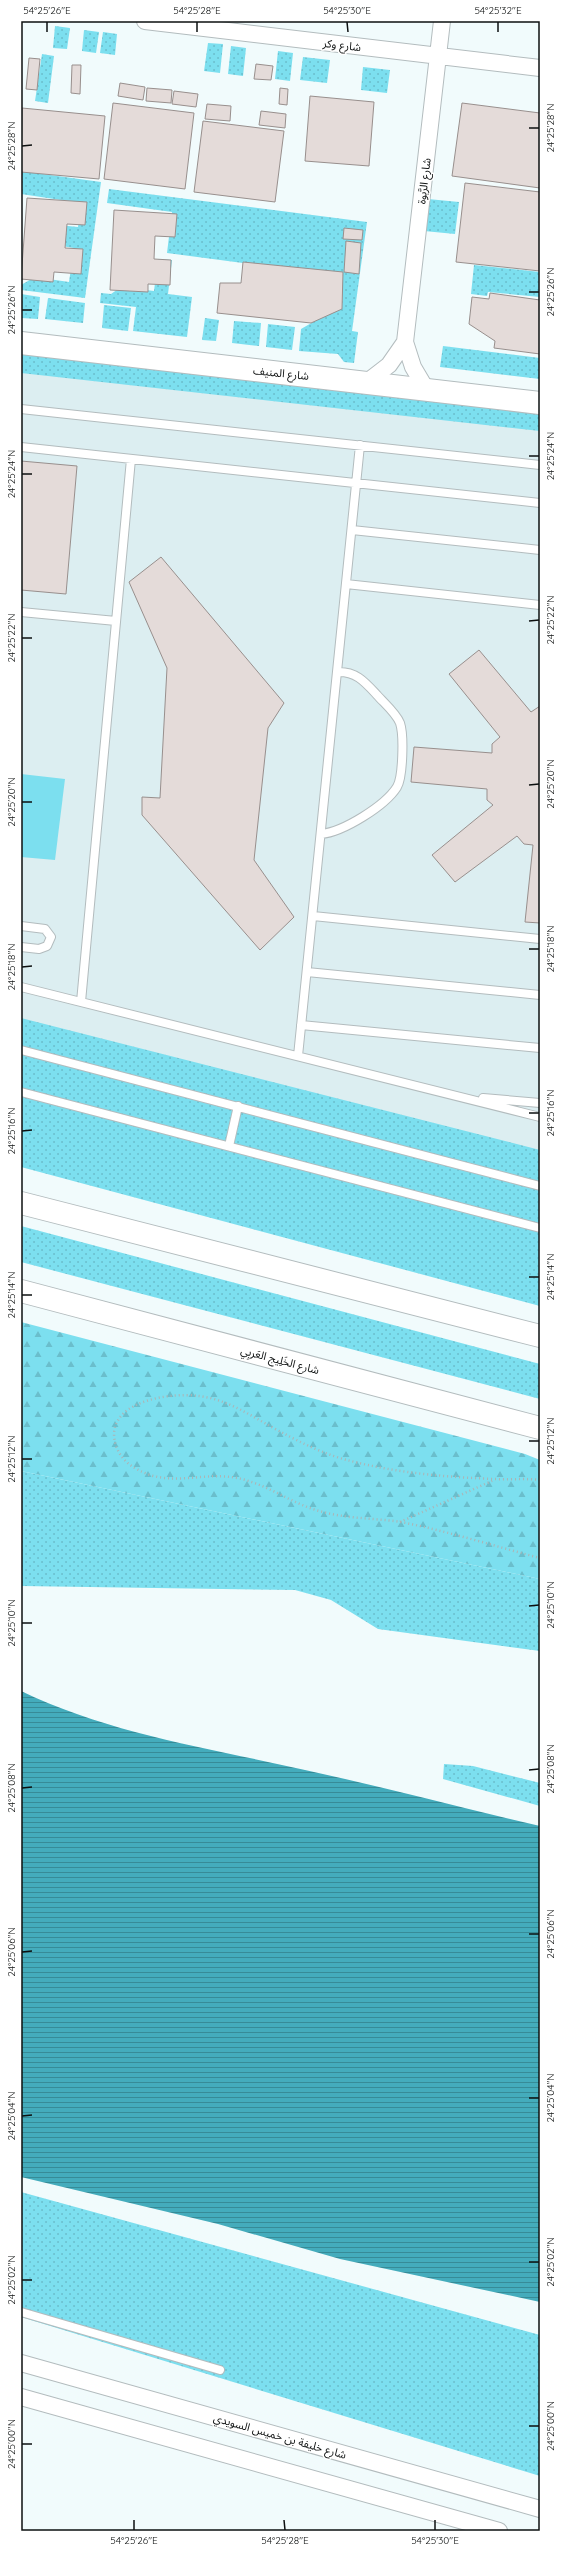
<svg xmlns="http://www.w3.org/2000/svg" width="561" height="2552" font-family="Quicksand,'Noto Sans Arabic',sans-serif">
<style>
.built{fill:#dceef1}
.green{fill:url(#green-dots)}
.forest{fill:url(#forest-firs)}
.pitch{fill:#7cdfef}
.water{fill:url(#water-rules)}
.building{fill:#e4dbd9;stroke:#988f8d}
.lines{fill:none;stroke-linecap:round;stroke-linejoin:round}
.lane-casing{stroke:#b3bcbe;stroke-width:10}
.street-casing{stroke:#b3bcbe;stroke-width:18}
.secondary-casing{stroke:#b3bcbe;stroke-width:24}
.highway-casing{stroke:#b3bcbe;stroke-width:24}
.path{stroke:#acb4b5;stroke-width:2.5;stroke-dasharray:1 3;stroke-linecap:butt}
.lane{stroke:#fff;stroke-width:8}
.street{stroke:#fff;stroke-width:16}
.secondary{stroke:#fff;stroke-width:22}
.highway{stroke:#fff;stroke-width:22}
.ticks{fill:none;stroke:#0d1010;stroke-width:1.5}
.labels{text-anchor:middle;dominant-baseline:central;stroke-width:3;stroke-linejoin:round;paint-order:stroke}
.street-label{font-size:11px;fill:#0d1010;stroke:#fff}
.neatline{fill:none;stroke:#0d1010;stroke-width:1.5}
.ticks-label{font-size:10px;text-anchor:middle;fill:#0d1010}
</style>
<defs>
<pattern id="green-dots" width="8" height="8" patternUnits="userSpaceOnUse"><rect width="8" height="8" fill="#7cdfef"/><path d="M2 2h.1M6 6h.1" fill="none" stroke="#6abecc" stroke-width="1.8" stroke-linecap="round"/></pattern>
<pattern id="forest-firs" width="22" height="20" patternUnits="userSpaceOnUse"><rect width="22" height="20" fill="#7cdfef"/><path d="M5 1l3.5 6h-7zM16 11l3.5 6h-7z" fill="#6abecc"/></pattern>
<pattern id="water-rules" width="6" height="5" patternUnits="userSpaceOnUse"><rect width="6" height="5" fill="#44acbc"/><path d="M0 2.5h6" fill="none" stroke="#378b97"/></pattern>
</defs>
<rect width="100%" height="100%" fill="#f1fbfc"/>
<path class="built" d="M21 349 540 411V1249L21 1101Z"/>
<path class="green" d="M55 26 70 28 67 49 53 48Z
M84 30 99 32 96 53 82 51Z
M103 32 117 34 115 55 100 53Z
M208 43 223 44 220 73 204 71Z
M231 46 246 48 243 76 228 74Z
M278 51 293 53 290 81 275 79Z
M42 54 54 56 48 103 35 101Z
M303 57 330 60 327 83 300 80Z
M363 67 390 70 387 93 361 90Z
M21 171 101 182 85 298 21 290V285L35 277 69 282 74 248 55 245 58 225 78 227 81 203 21 194Z
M109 189 367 222 352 331 358 332 354 363 344 362 338 354 299 351 301 329 339 307 343 276 167 253 172 212 107 203Z
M428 199 459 202 455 234 424 231Z
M158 259 172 260 168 294 192 297 187 337 133 331 136 307 100 303 101 293 111 294 121 287 154 291Z
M474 265 540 272V297L488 292 487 296 471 294Z
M21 294 40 297 38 319 21 318Z
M48 298 85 303 83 323 45 319Z
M104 305 131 308 128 331 102 328Z
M205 318 219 320 216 341 202 340Z
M234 321 261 323 259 346 232 343Z
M268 324 295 327 292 350 266 347Z
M443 346 540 358V379L440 367Z
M21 354 540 412V431L21 373Z
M21 1018 540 1150V1306L21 1167Z
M21 1226 540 1364V1399L21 1262Z
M21 1471 540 1579V1651L378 1629 331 1600 295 1590 21 1586Z
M444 1764 473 1766 540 1783V1806L443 1779Z
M21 2192 540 2335V2476L21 2317Z"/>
<path class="forest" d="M21 1322 525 1454 540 1460V1579L21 1471Z"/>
<path class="pitch" d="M21 774 65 779 55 860 21 857Z"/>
<path class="water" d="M21 1691C110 1734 209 1748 305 1770 384 1787 462 1808 540 1826V2302L340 2259 218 2224 21 2177Z"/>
<path class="building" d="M29 58 40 59 37 90 26 89Z
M256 64 273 66 271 80 254 79Z
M72 65H81L80 94 71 93Z
M120 83 145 87 143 100 118 96Z
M147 88 172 90 171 103 146 101Z
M280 88 288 89 287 105 279 104Z
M174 91 198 94 196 107 172 104Z
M310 96 374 102 369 166 305 161Z
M113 103 194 113 185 189 104 179Z
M462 103 540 113V188L452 176Z
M207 104 231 106 230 121 205 119Z
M22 108 105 116 99 179 21 172Z
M261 111 286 114 285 128 259 125Z
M203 121 284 131 275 202 194 192Z
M465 183 540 192V271L456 262Z
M27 198 87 202 85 225 67 224 65 248 83 249 81 274 54 272 53 282 21 279Z
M114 210 177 214 175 237 155 236 154 259 171 260 170 285 148 284V292L110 290Z
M344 228 363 230 362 240 343 239Z
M346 241 361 243 359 274 344 272Z
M243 262 343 272 342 309 311 323 217 313 220 283H241Z
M490 293 540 300V354L494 348 495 341 469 324 472 297 489 299Z
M21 461 77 466 66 594 21 590Z
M161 557 284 703 268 728 254 860 294 917 260 950 142 815V797L160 798 167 668 129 582Z
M479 650 531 712 540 706V923L525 922 533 845 524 844 517 836 455 882 432 855 493 805 487 800V789L411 782 414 747 492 753V744L500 737 449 674Z"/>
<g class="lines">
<defs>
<path id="lane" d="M21 409 540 465
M21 447 540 503
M352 530 540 550
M346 584 540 605
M21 612 116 621
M321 834C343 832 385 806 397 787 403 777 404 735 400 723 396 713 384 703 377 695 365 682 356 671 337 672
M313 916 540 939
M21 926 45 929 51 937 47 946 39 949 21 947
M307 972 540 995
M21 987 540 1117
M81 1002 131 459
M301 1025 540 1048
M21 1050 540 1186
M298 1056 360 445
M21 1092 540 1228
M483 1098 540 1103
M229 1146 238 1106
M21 2312 220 2370"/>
<path id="street" d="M145 21 540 68
M367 382 389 365 405 342
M426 389 413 367 405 342 442 21
M21 2363 540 2509
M21 2397 499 2531"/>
<path id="secondary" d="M21 343 540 403"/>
<path id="highway" d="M21 1203 540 1336
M21 1291 540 1428"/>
</defs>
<use href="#lane" class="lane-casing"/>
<use href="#street" class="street-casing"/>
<use href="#secondary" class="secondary-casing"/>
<use href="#highway" class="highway-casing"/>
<path class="path" d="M540 1480C525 1478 509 1480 494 1479 446 1477 397 1473 351 1461 329 1456 303 1444 283 1433 255 1419 231 1400 199 1396 168 1392 102 1402 116 1446 122 1462 134 1469 150 1475 179 1484 208 1472 237 1478 268 1484 293 1505 323 1512 349 1519 375 1518 401 1522 447 1531 494 1546 540 1558
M400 1522 494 1480"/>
<use href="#lane" class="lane"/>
<use href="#street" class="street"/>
<use href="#secondary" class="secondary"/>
<use href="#highway" class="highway"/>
</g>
<path class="ticks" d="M47 22V32M197 22V32M347 22 348 32M498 22V32M529 128H539M22 146 32 145M529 292H539M22 310H32M529 456H539M22 474H32M529 621 539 620M22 638H32M529 785 539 784M22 802H32M529 949H539M22 967 32 966M529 1113H539M22 1131 32 1130M529 1277H539M22 1295H32M529 1441H539M22 1459H32M529 1606 539 1605M22 1623H32M529 1770 539 1769M22 1788 32 1787M529 1934H539M22 1952 32 1951M529 2098H539M22 2116 32 2115M529 2262H539M22 2280H32M529 2426H539M22 2444H32M134 2520V2530M284 2520 285 2530M435 2520V2530"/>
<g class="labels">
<g class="street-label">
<text transform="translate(342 45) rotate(7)">شارع وكر</text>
<text transform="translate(424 181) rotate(-83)">شارع الرَّبوة</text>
<text transform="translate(281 373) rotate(6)">شارع المنيف</text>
<text transform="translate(280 1360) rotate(15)">شارع الخَلِيج العَربِي</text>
<text transform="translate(280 2436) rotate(16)">شارع خليفة بن خميس السويدي</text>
</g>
</g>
<rect width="561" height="2552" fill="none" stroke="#ffffff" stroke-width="44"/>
<rect x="22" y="22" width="517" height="2508" class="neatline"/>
<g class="ticks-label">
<text x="47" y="14">54°25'26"E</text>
<text x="197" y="14">54°25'28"E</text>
<text x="347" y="14">54°25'30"E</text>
<text x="498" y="14">54°25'32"E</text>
<text transform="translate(550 128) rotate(-90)" y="4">24°25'28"N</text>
<text transform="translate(11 146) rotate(-90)" y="4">24°25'28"N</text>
<text transform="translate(550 292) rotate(-90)" y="4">24°25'26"N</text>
<text transform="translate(11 310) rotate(-90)" y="4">24°25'26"N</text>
<text transform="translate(550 456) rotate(-90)" y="4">24°25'24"N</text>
<text transform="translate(11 474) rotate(-90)" y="4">24°25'24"N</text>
<text transform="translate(550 620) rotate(-90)" y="4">24°25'22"N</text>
<text transform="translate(11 638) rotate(-90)" y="4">24°25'22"N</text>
<text transform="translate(550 784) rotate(-90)" y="4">24°25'20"N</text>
<text transform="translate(11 802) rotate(-90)" y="4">24°25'20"N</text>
<text transform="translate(550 949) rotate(-90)" y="4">24°25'18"N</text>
<text transform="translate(11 967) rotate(-90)" y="4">24°25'18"N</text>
<text transform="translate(550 1113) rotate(-90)" y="4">24°25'16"N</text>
<text transform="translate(11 1131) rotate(-90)" y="4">24°25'16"N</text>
<text transform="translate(550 1277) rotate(-90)" y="4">24°25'14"N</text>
<text transform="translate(11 1295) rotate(-90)" y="4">24°25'14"N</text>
<text transform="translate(550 1441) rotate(-90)" y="4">24°25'12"N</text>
<text transform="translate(11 1459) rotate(-90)" y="4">24°25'12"N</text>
<text transform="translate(550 1605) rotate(-90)" y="4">24°25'10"N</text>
<text transform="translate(11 1623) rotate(-90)" y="4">24°25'10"N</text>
<text transform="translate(550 1769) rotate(-90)" y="4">24°25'08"N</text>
<text transform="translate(11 1788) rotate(-90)" y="4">24°25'08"N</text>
<text transform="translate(550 1934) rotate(-90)" y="4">24°25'06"N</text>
<text transform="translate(11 1952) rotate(-90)" y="4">24°25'06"N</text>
<text transform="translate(550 2098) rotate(-90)" y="4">24°25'04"N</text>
<text transform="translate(11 2116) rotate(-90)" y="4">24°25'04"N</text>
<text transform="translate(550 2262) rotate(-90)" y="4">24°25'02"N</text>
<text transform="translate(11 2280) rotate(-90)" y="4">24°25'02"N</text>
<text transform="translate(550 2426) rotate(-90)" y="4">24°25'00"N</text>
<text transform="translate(11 2444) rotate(-90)" y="4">24°25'00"N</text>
<text x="134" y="2544">54°25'26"E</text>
<text x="285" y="2544">54°25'28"E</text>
<text x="435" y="2544">54°25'30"E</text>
</g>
</svg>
